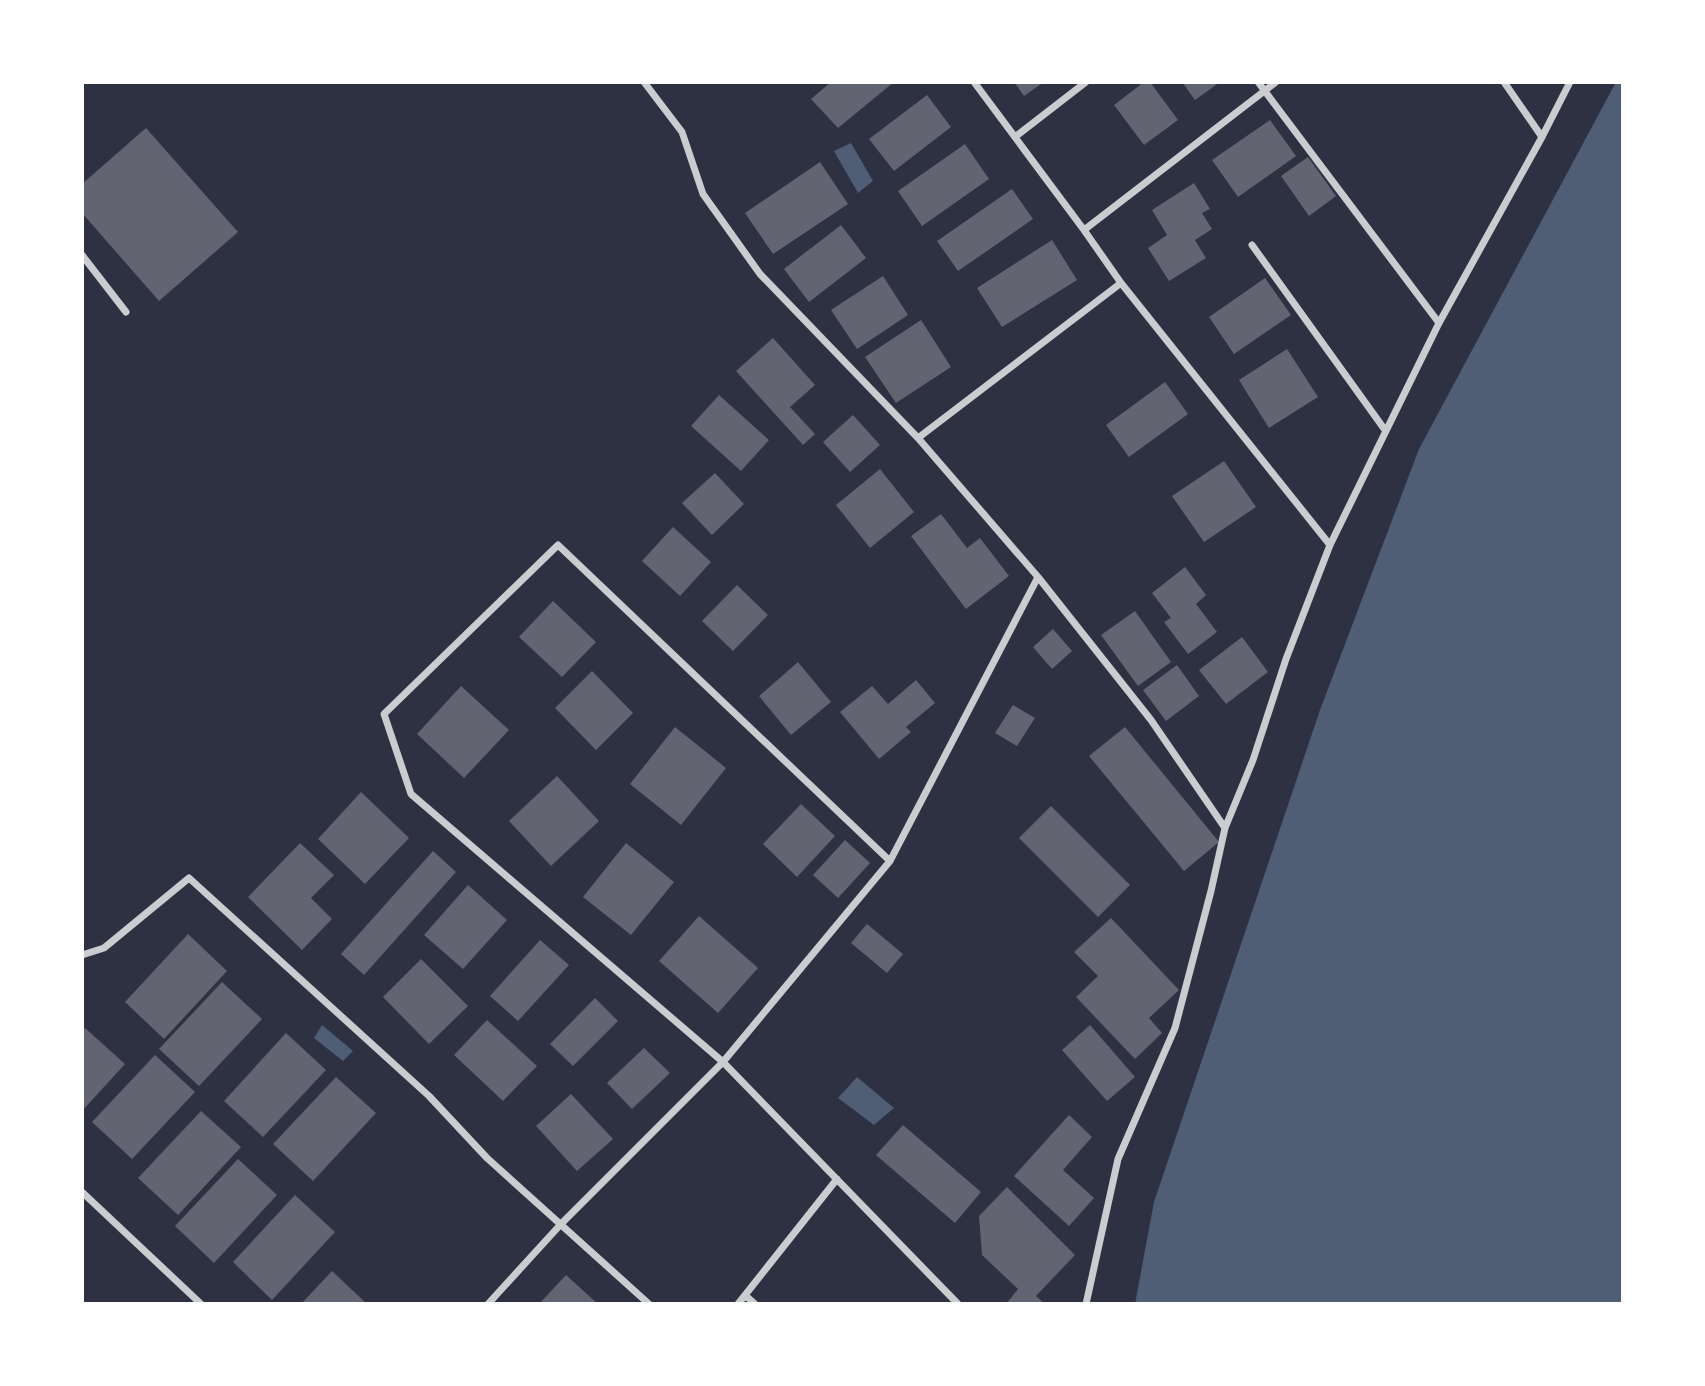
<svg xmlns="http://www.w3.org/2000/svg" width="1705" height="1386" font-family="'Roboto Serif',serif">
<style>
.water{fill:#4f5d75}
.building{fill:#626471}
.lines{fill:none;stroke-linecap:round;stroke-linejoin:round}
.minor{stroke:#caccd0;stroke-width:7}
</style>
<rect width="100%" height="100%" fill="#2d3142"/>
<path class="water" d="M1616 82H1623V1304H1135L1154 1202 1320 710 1419 449Z
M851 143 873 181 858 193 834 151Z
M322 1025 353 1051 343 1061 314 1038Z
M857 1077 894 1108 874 1125 838 1098Z"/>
<path class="building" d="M831 82H894L838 128 811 99Z
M1014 82H1044L1024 96Z
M1144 82H1150L1178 120 1144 145 1114 105Z
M1182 82H1220L1195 100Z
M927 95 951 127 894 171 869 139Z
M1270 120 1296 156 1238 197 1212 160Z
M146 128 238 232 159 301 82 213V184Z
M965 144 989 179 922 226 898 191Z
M1308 157 1336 196 1309 216 1281 176Z
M820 162 848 204 773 254 745 213Z
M1194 183 1210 209 1202 213 1212 229 1195 240 1206 258 1169 281 1148 248 1167 235 1152 210Z
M1012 189 1033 219 958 271 937 241Z
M841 225 866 258 809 302 784 269Z
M1052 240 1077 280 1002 327 977 288Z
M883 276 908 315 857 349 831 310Z
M1265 278 1291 315 1234 354 1209 317Z
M921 320 951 367 896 403 865 357Z
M773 338 815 385 790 407 815 434 803 445 736 371Z
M1287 349 1318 397 1269 428 1239 380Z
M1165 382 1188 414 1129 457 1106 425Z
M719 395 769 440 741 471 691 426Z
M853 415 880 445 850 472 823 442Z
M1224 461 1256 507 1204 542 1172 496Z
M880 469 914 512 870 548 836 505Z
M715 473 744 504 712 535 682 503Z
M941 514 967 548 980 538 1009 576 966 609 911 536Z
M673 527 711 562 680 596 642 561Z
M1185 567 1206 595 1196 604 1217 632 1188 654 1164 622 1171 618 1152 593Z
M737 585 768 615 733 651 702 621Z
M553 601 596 642 562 677 519 637Z
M1135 611 1171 662 1138 686 1101 635Z
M1053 629 1072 651 1052 669 1033 647Z
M1242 637 1268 672 1226 704 1199 670Z
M798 662 831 702 791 735 759 696Z
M1177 665 1199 696 1166 721 1143 690Z
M592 671 633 713 596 750 555 708Z
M916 680 935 703 906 727 911 732 879 759 840 712 872 686 888 704Z
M461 686 509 730 464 778 417 734Z
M1013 705 1035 718 1017 746 995 733Z
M675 727 726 768 681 825 630 784Z
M1125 727 1219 842 1184 871 1089 756Z
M557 776 599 821 551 866 509 821Z
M361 792 409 838 365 884 318 839Z
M801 804 835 836 797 877 763 844Z
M1051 806 1130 885 1098 917 1019 838Z
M845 840 870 863 838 898 813 875Z
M300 843 334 875 311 898 332 919 302 950 248 897Z
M626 843 674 882 631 935 583 897Z
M433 851 456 872 364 975 341 954Z
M468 885 507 920 463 969 424 935Z
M699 916 758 968 718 1013 659 961Z
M1111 918 1179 990 1149 1018 1162 1033 1135 1059 1076 997 1098 976 1074 952Z
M867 924 903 954 887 973 851 943Z
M188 934 227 971 164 1039 125 1002Z
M540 940 569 965 518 1021 490 996Z
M421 959 468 1006 429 1044 383 997Z
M222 982 262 1019 199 1086 159 1049Z
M595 998 618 1021 573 1066 550 1044Z
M487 1020 537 1066 503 1101 454 1055Z
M1090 1025 1135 1077 1107 1101 1062 1050Z
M85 1028 125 1064 82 1111V1031Z
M286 1033 326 1070 263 1137 224 1101Z
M644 1048 670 1073 632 1109 607 1083Z
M155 1055 195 1092 132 1159 92 1122Z
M336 1077 376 1113 313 1181 273 1144Z
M571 1094 613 1139 577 1171 536 1126Z
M201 1111 241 1147 178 1215 138 1178Z
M1069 1115 1092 1137 1063 1170 1094 1198 1069 1226 1014 1176Z
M903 1125 981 1192 955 1223 876 1155Z
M238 1159 277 1195 214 1263 175 1226Z
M1007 1187 1075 1255 1036 1296 1045 1304H1006L1018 1289 982 1255 979 1216Z
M295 1195 335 1232 272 1300 233 1262Z
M332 1271 367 1304H301Z
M566 1275 598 1304H539Z"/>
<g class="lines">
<path class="minor" d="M644 82 682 132 703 194 760 274 918 438 1038 577 1151 720 1225 828
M974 82 1084 230 1121 283 1330 545
M1258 82 1439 323
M1504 82 1542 137
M1015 137 1086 82
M1084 230 1276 82
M1252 245 1385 430
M82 255 126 312
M918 438 1121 283
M890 861 558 545 384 714 411 794 723 1062 958 1304
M82 955 104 948 189 878 429 1096 487 1158 649 1304
M82 1192 201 1304
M745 1295 755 1304
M488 1304 561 1224 723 1062 890 861 1038 577
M738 1304 837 1179
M1086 1304 1118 1159 1175 1028 1211 891 1225 828 1253 760 1286 659 1330 545 1439 323 1542 137 1570 82"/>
</g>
<rect width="1705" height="1386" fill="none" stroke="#ffffff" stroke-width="168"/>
</svg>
